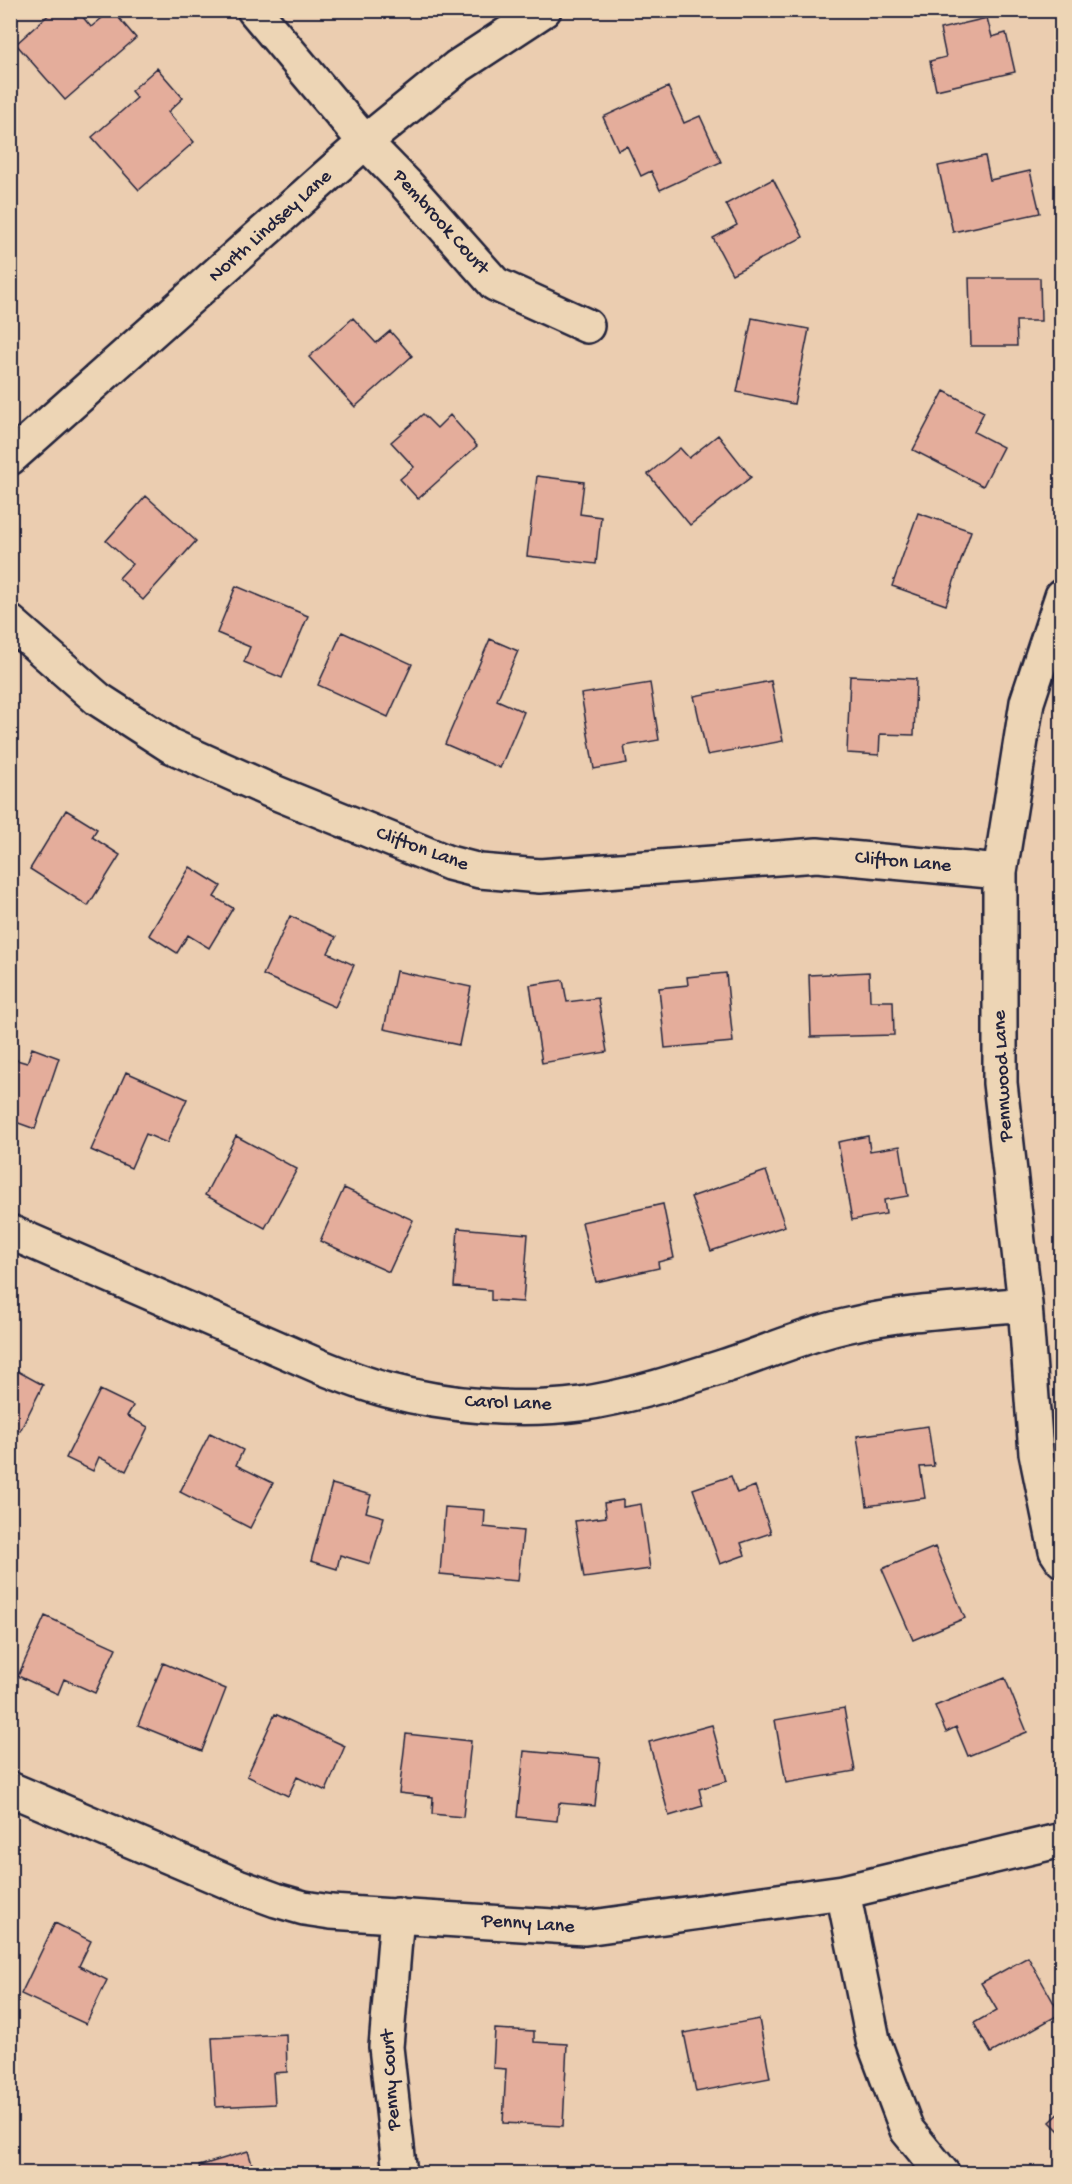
<svg xmlns="http://www.w3.org/2000/svg" width="1072" height="2184" font-family="'Gochi Hand',sans-serif">
<style>
.building{fill:#e4ad9b;stroke:#22223b;stroke-width:1.5}
.lines{fill:none;stroke-linecap:round;stroke-linejoin:round}
.minor-casing{stroke:#22223b;stroke-width:38}
.minor{stroke:#edd5b5;stroke-width:33}
.labels{text-anchor:middle;dominant-baseline:central;stroke-width:4.5;stroke-linejoin:round;paint-order:stroke}
.street-label{font-size:20px;fill:#22223b;stroke:#edd5b5}
</style>
<rect width="100%" height="100%" fill="#ebcdb0"/>
<filter id="ink" filterUnits="userSpaceOnUse"><feTurbulence type="fractalNoise" baseFrequency=".0167" numOctaves="2"/><feDisplacementMap in="SourceGraphic" scale="12" xChannelSelector="R" yChannelSelector="G"/><feConvolveMatrix kernelMatrix="1 2 1 2 8 2 1 2 1" color-interpolation-filters="sRGB"/></filter>
<g filter="url(#ink)">
<path class="building" d="M54 10H77L91 27 112 10 136 38 65 100 16 44Z
M987 18 992 37 1006 33 1015 72 936 90 930 61 946 57 940 29Z
M157 68 183 98 168 112 194 142 139 190 92 137 137 98 131 91Z
M668 87 684 123 700 116 721 162 660 190 651 171 641 176 627 146 618 150 603 117Z
M985 156 990 180 1030 171 1040 213 953 232 938 166Z
M773 179 803 237 732 274 713 238 737 225 726 204Z
M969 278H1040L1041 321H1016L1017 346H971Z
M353 318 376 343 390 331 412 356 355 407 309 357Z
M752 318 809 329 794 404 737 392Z
M944 391 984 412 974 432 1003 447 983 486 913 450Z
M423 414 437 428 450 415 477 446 418 499 400 479 414 467 391 442Z
M718 435 751 477 690 525 648 474 680 448 689 458Z
M537 476 584 482 580 514 601 517 596 564 527 556Z
M146 496 196 541 143 600 119 578 132 564 106 541Z
M918 513 971 531 946 605 892 586Z
M236 586 308 616 282 678 244 662 250 647 217 633Z
M342 632 412 664 388 717 318 685Z
M490 639 518 651 497 700 524 712 500 768 445 744Z
M850 676 916 679 914 735 880 734 879 755 847 753Z
M771 681 783 741 707 755 694 696Z
M650 683 659 740 624 746 627 763 594 769 581 694Z
M66 810 97 829 92 837 120 855 88 906 30 869Z
M190 867 221 886 214 897 233 908 209 948 188 935 177 953 149 935Z
M290 916 336 937 328 953 354 965 335 1007 263 975Z
M396 971 471 987 459 1045 384 1029Z
M869 972 870 1001H893L894 1035 811 1037 809 975Z
M726 973 733 1042 665 1048 659 988 688 985 687 977Z
M563 980 567 1002 598 998 607 1052 542 1063 530 985Z
M32 1048 59 1058 35 1129 10 1120V1058L27 1063Z
M126 1072 187 1099 167 1143 146 1134 131 1168 91 1150Z
M236 1136 297 1169 265 1228 205 1195Z
M868 1136 870 1151 900 1146 908 1196 884 1200 886 1214 852 1220 838 1142Z
M766 1171 785 1226 711 1251 691 1197Z
M344 1188 413 1220 389 1272 320 1241Z
M663 1204 674 1258 658 1262 659 1268 596 1282 582 1222Z
M458 1228 528 1234 523 1302 491 1300V1290L454 1287Z
M10 1367 43 1385 20 1431 10 1426Z
M100 1390 133 1406 127 1416 148 1427 126 1471 99 1457 93 1471 66 1458Z
M928 1426 934 1466 920 1467 925 1498 867 1506 857 1436Z
M210 1433 243 1450 236 1465 273 1483 250 1528 180 1492Z
M731 1476 737 1493 755 1486 771 1533 741 1543 745 1555 720 1564 693 1489Z
M332 1484 371 1495 366 1512 384 1517 370 1564 340 1555 337 1569 311 1561Z
M623 1500V1507L641 1504 650 1569 584 1578 575 1521 606 1517 604 1503Z
M445 1507 485 1510 484 1527 523 1531 518 1581 440 1574Z
M935 1547 965 1618 913 1640 882 1569Z
M45 1616 116 1648 95 1693 64 1679 58 1694 18 1676Z
M163 1663 226 1689 202 1751 138 1725Z
M1005 1678 1027 1732 968 1756 956 1727 946 1732 935 1706Z
M844 1708 855 1771 786 1783 775 1720Z
M275 1714 345 1746 326 1791 297 1777 288 1796 247 1776Z
M712 1725 727 1781 699 1789 703 1806 669 1816 649 1742Z
M406 1734 471 1741 463 1817 432 1814 433 1797 399 1793Z
M524 1751 600 1758 595 1806 559 1803 557 1821 517 1817Z
M55 1923 91 1941 79 1966 107 1980 86 2024 21 1994Z
M1028 1957 1060 2014 991 2053 974 2023 997 2010 981 1983Z
M759 2019 770 2078 696 2092 684 2033Z
M495 2029 534 2031V2042L567 2044 563 2126 503 2123 506 2069 493 2068Z
M286 2034 287 2072 273 2073 275 2104 216 2107 212 2038Z
M1062 2111V2134L1050 2122Z
M248 2151 255 2174H201L199 2166Z"/>
<g class="lines">
<defs>
<path id="minor" d="M254 10 365 142 406 184 495 284 587 326
M10 458 365 142 457 67 544 10
M1062 596 1027 702 1000 872V1083L1025 1304 1036 1453 1056 1551 1062 1560
M10 622 98 699 171 746 269 790 449 863 480 871 540 876 817 855 1000 872
M10 1232 319 1366C341 1375 364 1384 387 1390 447 1406 519 1412 580 1404 629 1397 678 1381 725 1366 768 1352 810 1333 854 1324 909 1311 968 1310 1025 1304
M10 1789 238 1886 276 1900 304 1908 331 1912 585 1928 843 1892 1062 1840
M843 1892 873 2040 907 2130 943 2174
M397 1915 386 2047 400 2174"/>
</defs>
<use href="#minor" class="minor-casing"/>
<use href="#minor" class="minor"/>
</g>
</g>
<g class="labels">
<g class="street-label">
<text transform="translate(440 223) rotate(48)">Pembrook Court</text>
<text transform="translate(271 227) rotate(-42)">North Lindsey Lane</text>
<text transform="translate(422 850) rotate(20)">Clifton Lane</text>
<text transform="translate(903 863) rotate(5)">Clifton Lane</text>
<text transform="translate(1004 1076) rotate(-93)">Pennwood Lane</text>
<text transform="translate(508 1404) rotate(2)">Carol Lane</text>
<text transform="translate(528 1925) rotate(4)">Penny Lane</text>
<text transform="translate(392 2080) rotate(-94)">Penny Court</text>
</g>
</g>
<rect width="1072" height="2184" fill="none" stroke="#edd5b5" stroke-width="36"/>
<rect x="18" y="18" width="1036" height="2148" fill="none" stroke="#22223b" stroke-width="2" filter="url(#ink)"/>
</svg>
